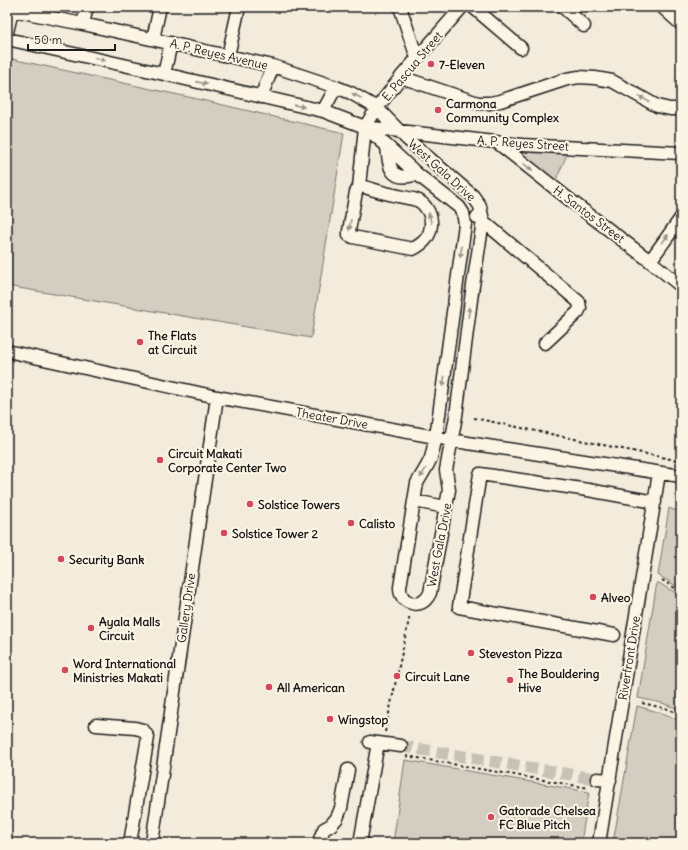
<svg xmlns="http://www.w3.org/2000/svg" width="688" height="850" font-family="Delius,sans-serif">
<style>
.green{fill:#d3cec1;stroke:#78756e}
.lines{fill:none;stroke-linecap:round;stroke-linejoin:round}
.minor-tunnel{stroke:#c8c2b6;stroke-width:12;stroke-dasharray:12 6;stroke-linecap:butt}
.minor-casing{stroke:#1c1c1c;stroke-width:15}
.path{stroke:#1c1c1c;stroke-width:2;stroke-dasharray:3 3;stroke-linecap:butt}
.minor{stroke:#fcf5e5;stroke-width:12}
.oneway{fill:#97938b}
.poi-dot{fill:#d1495b;stroke:#fcf5e5;stroke-width:1.5}
.labels{text-anchor:middle;dominant-baseline:central;stroke-width:4;stroke-linejoin:round;paint-order:stroke}
.street-label{font-size:12px;fill:#1c1c1c;stroke:#fcf5e5}
.poi-label{font-size:12px;font-weight:bold;fill:#1c1c1c;stroke:#fcf5e5;text-anchor:start}
</style>
<rect width="100%" height="100%" fill="#f3ecdd"/>
<filter id="ink" filterUnits="userSpaceOnUse"><feTurbulence type="fractalNoise" baseFrequency=".025" numOctaves="2"/><feDisplacementMap in="SourceGraphic" scale="8" xChannelSelector="R" yChannelSelector="G"/><feConvolveMatrix kernelMatrix="1 2 1 2 8 2 1 2 1" color-interpolation-filters="sRGB"/></filter>
<g filter="url(#ink)">
<path class="green" d="M7 58 193 98 344 133 311 338 7 286Z
M524 148 568 152 556 180 521 154Z
M669 508 681 513V589L658 575Z
M657 582 681 596V710L662 703 638 698Z
M637 706 665 714 681 721V843H613Z
M405 760 589 792 581 843H393Z"/>
<g class="lines">
<path class="minor-tunnel" d="M401 746 597 779"/>
<defs>
<path id="minor" d="M400 7 417 58
M473 7 521 48
M563 7 584 26
M662 7 681 24
M7 9 83 24 273 66 336 87 351 93 377 108 407 139 473 196 480 206 483 221 472 292 456 416 446 470 449 490 430 593C429 595 428 597 426 599 419 607 405 604 401 594 400 592 400 589 400 587L417 483 427 466 431 458 436 437 465 224 463 213 459 207 417 174 387 146 365 127
M83 24 87 7
M7 32 13 7
M7 39 164 74 323 111 365 127 522 145 681 153
M153 39 160 7
M228 56 239 7
M164 74 171 43
M401 77 478 103H490L500 101 567 79 579 77 595 78 612 81 657 106 670 109H681
M261 97 273 66
M323 111 336 87
M498 143 575 204 650 261 681 286
M387 146C389 167 390 183 417 174
M359 187 361 186C372 189 383 193 394 195 401 197 413 198 419 201 427 206 432 216 431 225 430 237 424 243 413 249L353 237 349 235V231L356 192 359 187 365 127 377 108 401 77 462 7
M477 217 483 221 579 302 580 308 578 312 545 343
M650 261 681 218
M7 351 217 397 468 443 681 476
M414 501 446 507
M614 635 459 607 480 474 588 490 655 502
M96 725 135 728 143 730 148 737 130 843
M370 742 401 746
M597 779 610 780
M152 843 217 397
M319 843 321 836 324 829 331 825 337 818 341 808 348 770
M360 843 378 743
M599 843 659 473"/>
</defs>
<use href="#minor" class="minor-casing"/>
<path class="path" d="M474 418 680 461V464
M662 580 681 592
M642 703 668 709 681 715
M385 732 410 615
M406 756 589 788"/>
<use href="#minor" class="minor"/>
</g>
<defs><path id="oneway-solid" d="M-6-.8H1V-3.2L6.5 0L1 3.2V.8H-6Z"/></defs>
<g class="oneway">
<use href="#oneway-solid" transform="translate(100 59) rotate(13)"/>
<use href="#oneway-solid" transform="translate(202 83) rotate(13)"/>
<use href="#oneway-solid" transform="translate(357 96) rotate(-152)"/>
<use href="#oneway-solid" transform="translate(644 99) rotate(-151)"/>
<use href="#oneway-solid" transform="translate(299 106) rotate(13)"/>
<use href="#oneway-solid" transform="translate(528 167) rotate(38)"/>
<use href="#oneway-solid" transform="translate(430 218) rotate(-103)"/>
<use href="#oneway-solid" transform="translate(350 225) rotate(100)"/>
<use href="#oneway-solid" transform="translate(665 239) rotate(-54)"/>
<use href="#oneway-solid" transform="translate(461 252) rotate(98)"/>
<use href="#oneway-solid" transform="translate(469 312) rotate(-82)"/>
<use href="#oneway-solid" transform="translate(444 381) rotate(97)"/>
<use href="#oneway-solid" transform="translate(423 473) rotate(122)"/>
</g>
</g>
<g class="poi-dot">
<circle cx="431" cy="64" r="4"/>
<circle cx="438" cy="110" r="4"/>
<circle cx="140" cy="342" r="4"/>
<circle cx="160" cy="460" r="4"/>
<circle cx="250" cy="504" r="4"/>
<circle cx="351" cy="523" r="4"/>
<circle cx="224" cy="533" r="4"/>
<circle cx="61" cy="559" r="4"/>
<circle cx="593" cy="597" r="4"/>
<circle cx="91" cy="628" r="4"/>
<circle cx="471" cy="653" r="4"/>
<circle cx="65" cy="670" r="4"/>
<circle cx="397" cy="676" r="4"/>
<circle cx="510" cy="680" r="4"/>
<circle cx="269" cy="687" r="4"/>
<circle cx="330" cy="719" r="4"/>
<circle cx="491" cy="817" r="4"/>
</g>
<g class="labels">
<g class="street-label">
<text transform="translate(219 54) rotate(13)">A. P. Reyes Avenue</text>
<text transform="translate(412 66) rotate(-50)">E. Pascua Street</text>
<text transform="translate(523 143) rotate(4)">A. P. Reyes Street</text>
<text transform="translate(442 170) rotate(42)">West Gala Drive</text>
<text transform="translate(589 214) rotate(37)">H. Santos Street</text>
<text transform="translate(332 418) rotate(10)">Theater Drive</text>
<text transform="translate(439 545) rotate(-79)">West Gala Drive</text>
<text transform="translate(186 608) rotate(-82)">Gallery Drive</text>
<text transform="translate(629 658) rotate(-81)">Riverfront Drive</text>
</g>
<g class="poi-label">
<text x="439" y="64">7-Eleven</text>
<text x="446" y="103">Carmona<tspan x="446" dy="14">Community Complex</tspan></text>
<text x="148" y="335">The Flats<tspan x="148" dy="14">at Circuit</tspan></text>
<text x="168" y="453">Circuit Makati<tspan x="168" dy="14">Corporate Center Two</tspan></text>
<text x="258" y="504">Solstice Towers</text>
<text x="359" y="523">Calisto</text>
<text x="232" y="533">Solstice Tower 2</text>
<text x="69" y="559">Security Bank</text>
<text x="601" y="597">Alveo</text>
<text x="99" y="621">Ayala Malls<tspan x="99" dy="14">Circuit</tspan></text>
<text x="479" y="653">Steveston Pizza</text>
<text x="73" y="663">Word International<tspan x="73" dy="14">Ministries Makati</tspan></text>
<text x="518" y="673">The Bouldering<tspan x="518" dy="14">Hive</tspan></text>
<text x="405" y="676">Circuit Lane</text>
<text x="277" y="687">All American</text>
<text x="338" y="719">Wingstop</text>
<text x="499" y="810">Gatorade Chelsea<tspan x="499" dy="14">FC Blue Pitch</tspan></text>
</g>
</g>
<rect width="688" height="850" fill="none" stroke="#fcf5e5" stroke-width="24"/>
<rect x="12" y="12" width="664" height="826" fill="none" stroke="#1c1c1c" stroke-width="1.5" filter="url(#ink)"/>
<path d="M28 44v6h87v-6" fill="none" stroke="#1c1c1c" stroke-width="2"/>
<text x="34" y="44" font-size="12" fill="#1c1c1c" stroke="#fcf5e5" stroke-width="3" paint-order="stroke">50 m</text>
</svg>
